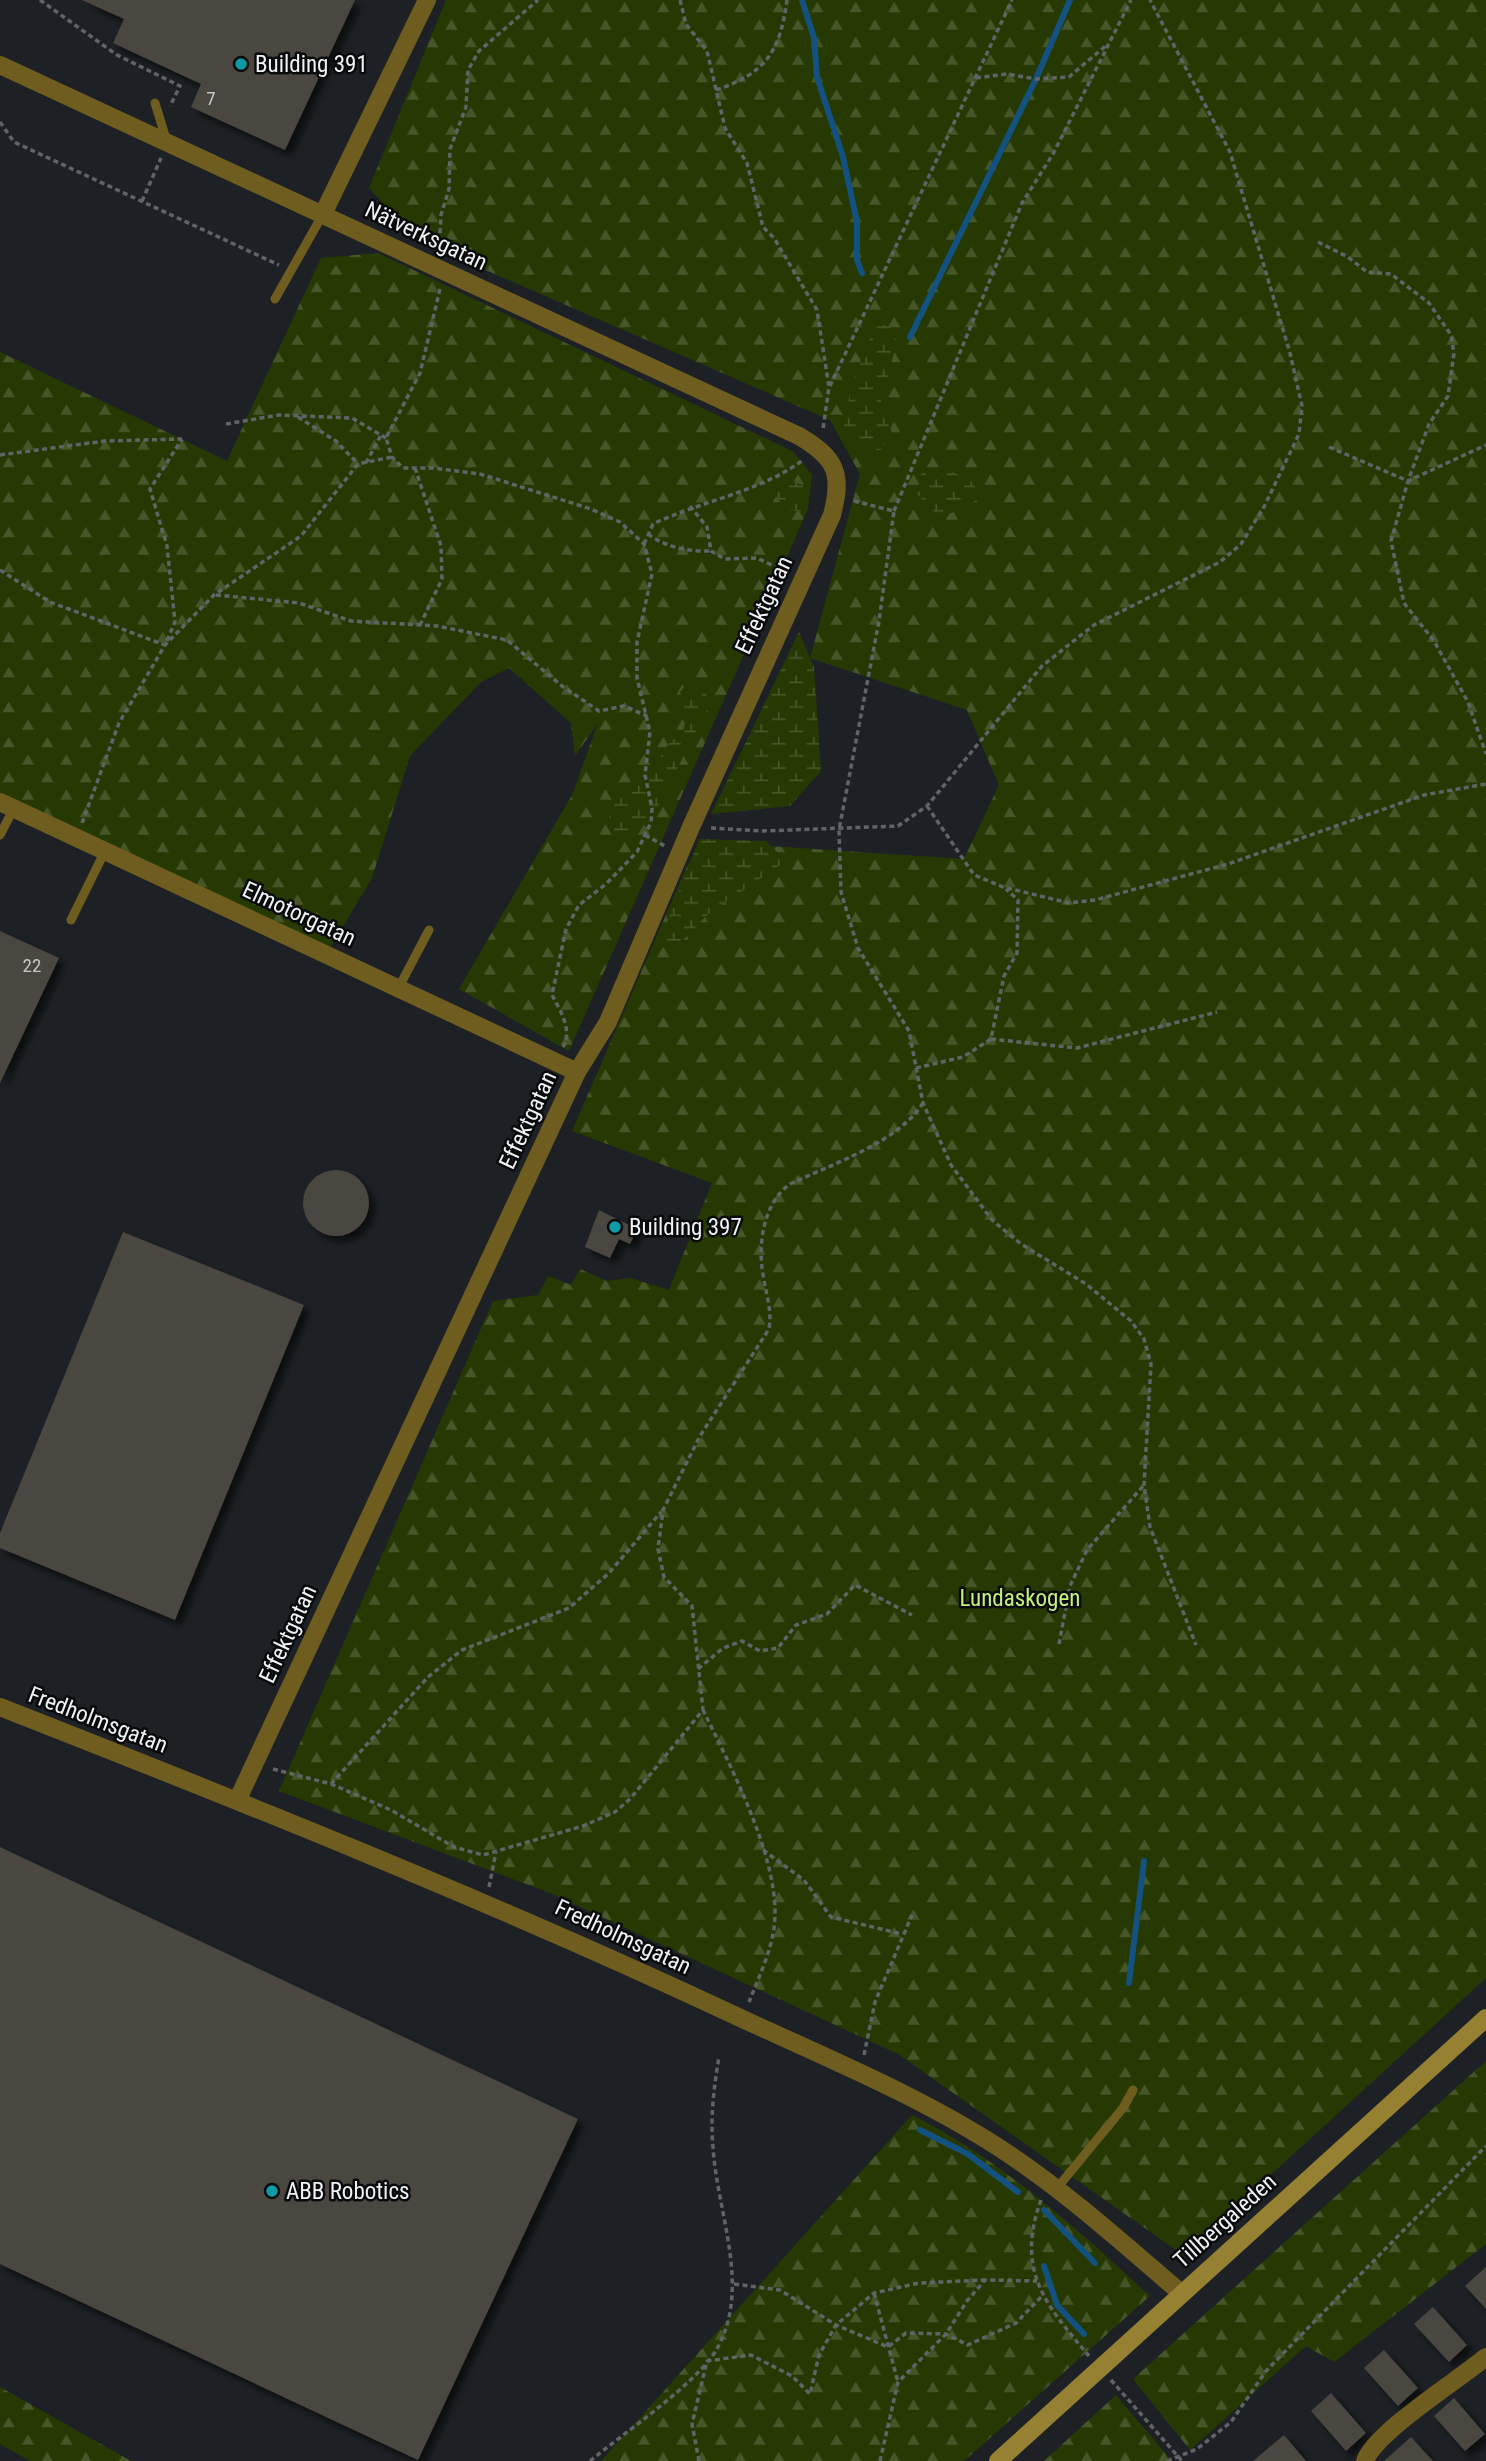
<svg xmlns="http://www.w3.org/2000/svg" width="1486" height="2461" font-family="'Roboto Condensed',sans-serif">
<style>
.forest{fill:url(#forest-firs)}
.wetland{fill:url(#wetland-marsh)}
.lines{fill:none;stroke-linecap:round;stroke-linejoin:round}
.stream{stroke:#135181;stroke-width:6}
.building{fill:#4a4641;filter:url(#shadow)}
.path{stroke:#606467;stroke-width:3.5;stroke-dasharray:5 3.5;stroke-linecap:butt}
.service{stroke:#6f5d1f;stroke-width:9}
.minor{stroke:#6f5d1f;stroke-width:18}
.secondary{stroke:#968032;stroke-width:18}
.culture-dot{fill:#0f9aa8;stroke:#090a0c;stroke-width:2.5}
.labels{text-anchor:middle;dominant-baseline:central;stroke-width:5;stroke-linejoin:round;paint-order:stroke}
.number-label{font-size:19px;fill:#c6c8c8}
.poi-label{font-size:23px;fill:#f0f3f5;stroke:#090a0c;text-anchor:start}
.street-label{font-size:23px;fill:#f0f3f5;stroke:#090a0c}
.park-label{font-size:23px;fill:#c4f37d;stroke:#090a0c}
</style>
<defs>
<pattern id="forest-firs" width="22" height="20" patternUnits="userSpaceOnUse" patternTransform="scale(1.75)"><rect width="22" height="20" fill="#263902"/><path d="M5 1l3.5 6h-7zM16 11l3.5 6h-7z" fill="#465628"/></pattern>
<pattern id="wetland-marsh" width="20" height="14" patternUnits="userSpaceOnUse" patternTransform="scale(1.75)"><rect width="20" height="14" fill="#263902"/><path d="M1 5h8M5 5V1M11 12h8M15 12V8" fill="none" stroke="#465628"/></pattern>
<filter id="shadow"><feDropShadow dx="6" dy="6" stdDeviation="3.5" flood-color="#0009"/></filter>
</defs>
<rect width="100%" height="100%" fill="#1d2125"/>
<path class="forest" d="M446 0H1486V1978L1183 2255 898 2054 550 1893 279 1791 493 1301 538 1295 548 1276 571 1285 580 1269 607 1281 630 1278 669 1290 712 1183 572 1131 688 864 726 843 964 859 999 785 967 710 810 658 860 474 830 420 419 241 369 188Z
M378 253 794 452 812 475 808 509 569 1051 459 989 572 795 598 723 575 756 571 723 509 668 481 682 410 756 372 878 330 948 0 795V352L227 461 321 258Z
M1486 2061V2244L1334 2362 1306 2346 1190 2450 1133 2379Z
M912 2115C1003 2161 1076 2228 1150 2296L964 2461H601Z
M0 2387 131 2461H30L0 2444Z
M1116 2395 1172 2461H1044Z"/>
<path class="wetland" d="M876 323 895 328 896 346 880 404 892 433 873 457 843 433 851 386Z
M943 467 974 483 978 499 958 511 939 517 917 494 922 469Z
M790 480 807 487 801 511 787 510 773 493Z
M799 632 814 667 821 771 790 806 711 814Z
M687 684 705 691 710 704 654 814 633 835 611 832 608 805 625 785 643 786 669 743 683 732 686 717 680 692Z
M699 839 766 841 786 861 707 915 669 955 663 933Z"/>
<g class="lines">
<path class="stream" d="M802 0 814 38 817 77 843 157 857 222V260L862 273
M910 337 1036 79 1070 0
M1129 1983 1144 1861
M920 2130 968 2154 1018 2192
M1044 2210 1095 2263
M1044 2266 1057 2305 1084 2334"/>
</g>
<path class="building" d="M82 0H355L285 150 191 107 201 84 113 43 124 19Z
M0 931 59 958 0 1083Z
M303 1203a33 33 0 1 1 66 0a33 33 0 1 1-66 0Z
M599 1210 637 1229 630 1244 619 1239 610 1258 585 1247Z
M123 1232 304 1305 175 1620 0 1548V1533Z
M0 1847 578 2119 418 2460 0 2264Z
M1486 2267V2309L1465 2286Z
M1433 2307 1467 2345 1449 2362 1414 2324Z
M1384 2350 1418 2388 1398 2406 1364 2368Z
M1331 2393 1366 2433 1346 2451 1311 2411Z
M1454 2398 1485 2434 1465 2451 1434 2416Z
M1284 2435 1306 2461H1253Z
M1411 2437 1433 2461H1384Z"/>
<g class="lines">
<path class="path" d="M40 0 117 55 180 86 170 106
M680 0 686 24 707 51 725 128 747 163 763 227 774 238 817 310 829 387 823 429
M976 78 1007 74 1036 79 1069 77 1108 44
M716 90C766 73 780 52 787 0
M0 122 14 142 279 265
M142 201 161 158
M1318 242 1348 257 1367 272 1391 274 1429 303 1451 335 1454 353 1448 396 1429 424 1408 481 1391 541 1404 603 1434 641 1468 702 1486 754
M439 250 441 215 449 189 450 149 466 107 468 70 479 51 538 0
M440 289 420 373 386 438 392 457 403 468H433L480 474 591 509 620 522 644 544 652 574 637 642V678L650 732 645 775 652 808 651 822 637 852 606 884 579 905 566 929 552 995C560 1010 573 1030 563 1047
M830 386 1012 0
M298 417 336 441 358 464
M226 424 279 415 352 418 386 438
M1329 447 1408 481 1486 445
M0 455 105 441 182 439
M366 463 381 435
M415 468 441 546 442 579 420 625
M854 501 894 511 879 621 839 830 841 892 858 948 909 1031 923 1103 951 1165 992 1220 1021 1244 1086 1284 1131 1321 1144 1339 1151 1364 1144 1485 1150 1527 1196 1645
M690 506 707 527 711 551 725 559 757 558 788 573
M894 511 1022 203 1053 154 1131 0
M648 534C665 547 689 552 711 551
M644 544 653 524C701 501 760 492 803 460
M0 570 50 602 165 645 175 622 167 546 150 489 182 439
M216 595 299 603 351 621 437 626 507 640 562 686 599 711 624 706 647 716
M927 806 974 875 1003 887 1069 903 1095 900 1228 864 1424 795 1486 784
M82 823 119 723 165 645 214 595 301 536 358 464 392 457
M711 828 763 831 898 826 927 806 1042 666 1094 625 1220 562 1241 544 1264 507 1299 434 1302 406 1290 353 1230 152 1150 0
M645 835 665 846
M991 1039 1077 1048 1217 1012
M916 1068 963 1057 991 1039 1004 976 1017 953 1018 900 1006 889
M1059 1644 1070 1586 1087 1550 1144 1485
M698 1669 723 1648 742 1641 760 1651 778 1648 796 1625 827 1614 855 1585 912 1615
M703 1710C730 1765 776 1853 775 1914 775 1944 760 1974 749 2002
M273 1769 331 1784 391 1810 454 1847 483 1855 583 1826 615 1812 630 1799 703 1710 692 1606 664 1577 658 1549 663 1510 700 1436 769 1329C772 1311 767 1298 764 1280 757 1248 762 1204 790 1184 830 1165 899 1142 923 1103
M331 1784 428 1677 462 1650 569 1608 609 1573 661 1512
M763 1850 804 1880 831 1917 902 1934
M489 1887 496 1852
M864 2055 875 2002 912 1915
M1041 2200C1015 2271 1046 2305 1089 2356
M734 2284 780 2290 836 2325 888 2347 906 2333 946 2334 968 2345 1016 2323 1042 2296
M874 2293 898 2382
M1111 2380 1182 2461
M590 2461C623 2434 694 2385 715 2352 753 2290 717 2214 713 2147 710 2116 714 2087 719 2057
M699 2461 692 2424 707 2361 751 2355 792 2376 810 2394 819 2355 836 2325 874 2293 919 2283 985 2280
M880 2461 898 2382 946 2334 967 2301 985 2280 1037 2281
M1167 2461 1197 2449 1231 2422 1266 2371 1486 2146"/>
<path class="service" d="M155 103 167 142
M275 299 323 214
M0 835 14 808
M71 920 105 851
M399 987 429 930
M1057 2188 1123 2108 1133 2090"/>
<path class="minor" d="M0 65 799 436C836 458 843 473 832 515L691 827 608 1022 577 1072 237 1801
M323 214 427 0
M0 802 577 1072
M0 1707C242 1802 483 1898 719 2008 816 2054 921 2095 1010 2155 1071 2196 1126 2246 1181 2293
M1365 2461C1374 2433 1461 2378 1486 2357"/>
<path class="secondary" d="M998 2461 1486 2018"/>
</g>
<g class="culture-dot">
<circle cx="241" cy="64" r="7"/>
<circle cx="615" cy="1227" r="7"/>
<circle cx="272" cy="2191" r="7"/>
</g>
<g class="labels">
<g class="number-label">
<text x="211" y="98">7</text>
<text x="32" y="965">22</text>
</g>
<g class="poi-label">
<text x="255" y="64">Building 391</text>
<text x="629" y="1227">Building 397</text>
<text x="286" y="2191">ABB Robotics</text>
</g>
<g class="street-label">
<text transform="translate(426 236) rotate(25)">Nätverksgatan</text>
<text transform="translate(764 605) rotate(-65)">Effektgatan</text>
<text transform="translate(299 914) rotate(25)">Elmotorgatan</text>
<text transform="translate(528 1120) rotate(-65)">Effektgatan</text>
<text transform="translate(288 1634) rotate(-65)">Effektgatan</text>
<text transform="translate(98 1720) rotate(21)">Fredholmsgatan</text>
<text transform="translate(623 1937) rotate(25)">Fredholmsgatan</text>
<text transform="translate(1225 2221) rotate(-42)">Tillbergaleden</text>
</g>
<g class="park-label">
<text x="1020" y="1598">Lundaskogen</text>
</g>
</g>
</svg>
